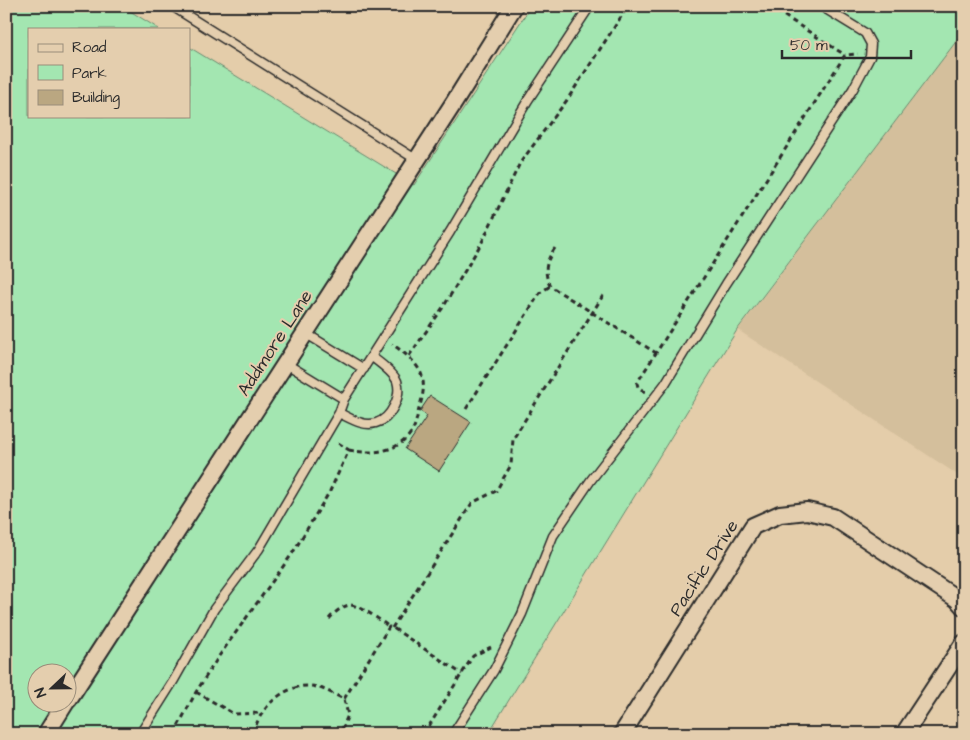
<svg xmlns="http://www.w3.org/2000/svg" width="970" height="740" font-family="'Architects Daughter',sans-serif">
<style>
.built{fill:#d4bf9c}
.green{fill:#a3e6b1;stroke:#67886e;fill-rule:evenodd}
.building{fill:#baa781;stroke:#2b2b2b}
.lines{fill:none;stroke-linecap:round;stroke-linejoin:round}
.lane-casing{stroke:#2b2b2b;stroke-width:11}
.street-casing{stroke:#2b2b2b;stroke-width:20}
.path{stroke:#2b2b2b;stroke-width:3;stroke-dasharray:5 4;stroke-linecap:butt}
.lane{stroke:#e4ceae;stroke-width:8}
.street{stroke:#e4ceae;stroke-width:16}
.labels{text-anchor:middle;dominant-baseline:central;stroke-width:4;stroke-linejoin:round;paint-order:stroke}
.street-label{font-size:18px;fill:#2b2b2b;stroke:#e4ceae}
</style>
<rect width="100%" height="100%" fill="#e4cdaa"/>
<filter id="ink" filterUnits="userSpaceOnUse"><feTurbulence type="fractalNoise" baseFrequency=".02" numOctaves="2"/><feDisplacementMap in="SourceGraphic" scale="10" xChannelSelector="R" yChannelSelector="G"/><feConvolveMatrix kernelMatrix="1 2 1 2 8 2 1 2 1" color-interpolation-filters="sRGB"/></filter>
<g filter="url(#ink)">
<path class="built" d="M964 31V479L738 330Z"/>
<path class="green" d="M6 6H122L159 29H29V116H189V47L414 185 531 6H964V31L737 330 488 734H6ZM38 672H68V702H38Z"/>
<path class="building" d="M430 396 471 422 439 471 405 449 427 416 420 411Z"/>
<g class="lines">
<defs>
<path id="lane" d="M172 6 417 160
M305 333 364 369
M285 363 344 399
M339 413C350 418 363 427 376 423 391 419 402 396 397 381 393 372 380 363 372 357
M140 734 174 680 214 609 259 549 339 413 344 399 450 232 528 100 590 6
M453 734 494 670 522 614 553 536 591 480 665 384 726 284 853 89 870 57 871 44 865 33 821 6"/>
<path id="street" d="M68 700 455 101 514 6
M46 734 66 702
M622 734 753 526 780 514 807 511 833 517 957 599 964 607
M904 734 964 643"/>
</defs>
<use href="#lane" class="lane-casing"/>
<use href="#street" class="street-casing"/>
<path class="path" d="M769 6 845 55
M555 248C546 261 543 271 550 286L656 353
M409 356 444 306 482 242 520 163 567 100 628 6
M645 392 638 387 637 383 642 375 845 55 858 54
M466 409 540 293 550 286
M349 450C371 455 400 452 412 431 416 425 417 416 419 409 423 396 426 383 420 371 413 359 403 352 392 344
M329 619C334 613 341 607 349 605 358 604 382 621 389 627
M392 628 472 503 496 491 511 465 513 439 604 294
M196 692 234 714 261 713
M344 699 389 627 393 628 462 674
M174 734 196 692 219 656 292 554 330 491 349 450 335 441
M254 734C257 708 289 680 316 687 325 689 335 695 344 699L348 715 340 734
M424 734 473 656 491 647"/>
<use href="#lane" class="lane"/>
<use href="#street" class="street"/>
</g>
</g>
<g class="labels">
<g class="street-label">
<text transform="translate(275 343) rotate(-57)">Addmore Lane</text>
<text transform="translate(704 568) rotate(-57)">Pacific Drive</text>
</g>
</g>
<rect width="970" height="740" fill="none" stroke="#e4ceae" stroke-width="25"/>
<rect x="12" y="12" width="945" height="715" fill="none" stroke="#2b2b2b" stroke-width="2" filter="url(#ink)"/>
<rect x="28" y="28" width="162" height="90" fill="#e4ceae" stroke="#9a8d7a"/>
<rect x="38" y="44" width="25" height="8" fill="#e4ceae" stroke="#9a8d7a"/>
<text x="72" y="52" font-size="15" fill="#2b2b2b">Road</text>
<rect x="38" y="65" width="25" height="15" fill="#a3e6b1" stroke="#9a8d7a"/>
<text x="72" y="78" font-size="15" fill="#2b2b2b">Park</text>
<rect x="38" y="90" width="25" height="15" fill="#baa781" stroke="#9a8d7a"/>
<text x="72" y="102" font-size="15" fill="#2b2b2b">Building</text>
<g transform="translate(52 688) rotate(248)"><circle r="24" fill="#e4ceae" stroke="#9a8d7a"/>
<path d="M0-4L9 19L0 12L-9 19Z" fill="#2b2b2b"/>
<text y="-8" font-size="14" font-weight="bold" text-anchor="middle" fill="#2b2b2b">N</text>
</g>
<path d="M782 50v8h129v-8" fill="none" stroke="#2b2b2b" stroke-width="2.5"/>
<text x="790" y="50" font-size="15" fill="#2b2b2b" stroke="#e4ceae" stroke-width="4" paint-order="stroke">50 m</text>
</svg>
